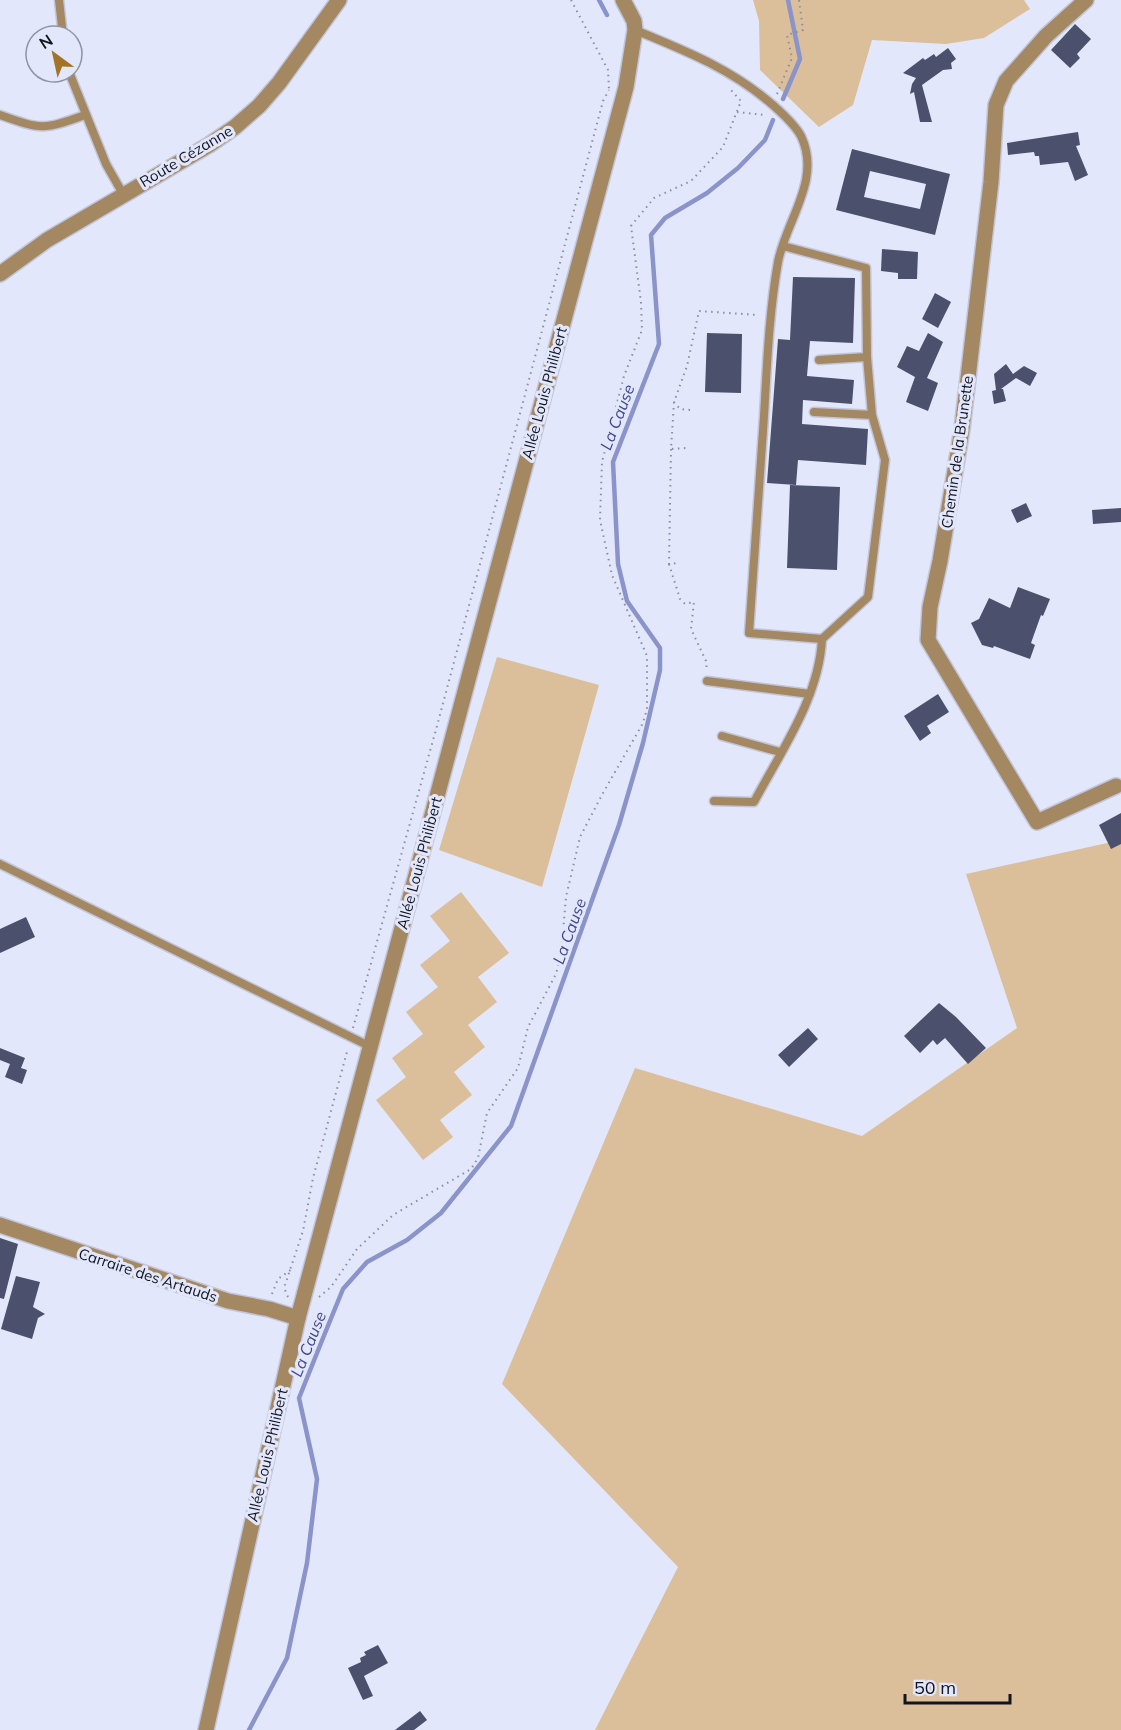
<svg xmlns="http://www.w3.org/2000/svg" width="1121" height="1730" font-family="Mulish,sans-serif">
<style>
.green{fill:#dabf9a}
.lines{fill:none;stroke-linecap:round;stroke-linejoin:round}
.stream{stroke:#8a93ca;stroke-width:4.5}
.building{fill:#4b506c;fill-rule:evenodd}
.service-casing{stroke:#c2c5d9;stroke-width:11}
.minor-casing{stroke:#c2c5d9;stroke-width:18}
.tertiary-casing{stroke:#c2c5d9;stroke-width:18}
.path{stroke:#8b8e9f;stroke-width:2;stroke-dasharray:1.5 4.5;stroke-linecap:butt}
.service{stroke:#a48861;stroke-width:8}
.minor{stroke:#a48861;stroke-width:15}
.tertiary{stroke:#a48861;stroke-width:15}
.labels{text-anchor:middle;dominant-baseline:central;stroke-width:6;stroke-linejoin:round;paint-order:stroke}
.street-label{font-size:15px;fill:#121520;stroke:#e3e7fc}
.water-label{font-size:16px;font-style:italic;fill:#3f468a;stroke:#e3e7fc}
</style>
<rect width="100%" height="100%" fill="#e3e7fc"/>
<path class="green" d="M753 0H1024L1030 9 984 38 946 44 872 40 853 105 819 127 760 70 759 21Z
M497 657 599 685 542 887 439 850Z
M1121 840V1730H595L678 1567 502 1384 635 1068 862 1136 1017 1028 966 874Z
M461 892 509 953 478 977 497 1002 468 1025 485 1047 454 1072 472 1095 440 1120 453 1137 423 1160 376 1100 406 1077 392 1058 423 1034 406 1012 438 987 420 965 450 941 430 916Z"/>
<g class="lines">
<path class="stream" d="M599 0 607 15
M783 99 800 59 788 0
M249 1730 287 1658 307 1563 317 1479 299 1398 323 1338 343 1289 367 1262 407 1240 441 1213 511 1126 619 825 643 743 660 670V648L627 601 618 564 613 462 659 344 651 235 665 218 707 193 738 168 765 140 773 120"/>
</g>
<path class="building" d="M1075 24 1091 39 1077 54 1080 58 1070 68 1051 50Z
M948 48 956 59 951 63 952 69 943 70 922 85 932 122H920L914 92 910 94 912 84 916 78 903 73 923 58 925 60 934 54 936 57Z
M1078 132 1080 145 1076 146 1088 175 1075 181 1068 162 1040 165 1039 156H1035L1034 152 1008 155 1007 143Z
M852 149 950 174 935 235 836 210ZM870 171 926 184 920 209 864 197Z
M882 249 918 252 917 279H898V273L881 271Z
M793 277 855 278 853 343 810 341 807 376 854 380 852 404 803 400 802 424 868 429 866 465 798 460 796 485 767 483 778 339 790 340Z
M935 293 951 302 938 328 922 319Z
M707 333 742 334 741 393 705 392Z
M928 333 943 342 927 378 938 383 928 411 906 402 915 377 897 367 907 346 919 351Z
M1006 364 1013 374 1024 366 1037 373 1030 386 1016 378 1001 389H1003L1006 401 994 404 992 391 996 390 994 374Z
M790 485 840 487 837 570 787 568Z
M1026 503 1032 516 1017 523 1011 510Z
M1121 508V522L1093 524 1092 510Z
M1018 587 1050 599 1043 616 1041 615 1031 643 1035 645 1030 659 994 646 993 648 982 645 971 623 979 619 989 598 1010 608Z
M938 694 949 712 927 726 931 733 920 741 904 716Z
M1121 813V844L1111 849 1099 825Z
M26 917 35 937 0 953V929Z
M939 1003 956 1017 986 1048 968 1064 945 1038 937 1045 933 1040 920 1053 904 1036Z
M808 1028 818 1039 789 1067 778 1055Z
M0 1048 25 1058 21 1068 27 1070 22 1084 5 1077 10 1064 0 1060Z
M0 1238 18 1244 4 1299 0 1298Z
M16 1276 40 1282 33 1307 45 1314 38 1318 32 1339 1 1329Z
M378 1645 388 1663 364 1676 373 1696 363 1700 348 1668 361 1662 360 1658 366 1655 364 1652Z
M420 1711 427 1720 414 1730H395Z"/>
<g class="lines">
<defs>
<path id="service" d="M59 0 63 36
M635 30C686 51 732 69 774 106 783 114 795 125 801 136 822 180 786 220 778 262 769 313 767 365 764 416 759 488 754 561 749 633L822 639
M69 72 106 164 123 194
M0 115C42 130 43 130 85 115
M783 246 866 268 867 357 872 415 814 412
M819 360 867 357
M707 681 810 694
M722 736 780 752
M714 801 754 802C781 751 819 698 822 639L868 597 885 460 872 415
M0 864 371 1047"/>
<path id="minor" d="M1086 0 1046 36 1006 81 996 105 991 182 962 429 940 561 930 607 928 640 1037 822 1116 786
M0 1225 228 1301 269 1309 298 1318"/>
<path id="tertiary" d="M0 274 47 240 209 145 235 127 259 106 279 83 339 0
M206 1730 298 1318 626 87 635 30 634 21 623 0"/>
</defs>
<use href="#service" class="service-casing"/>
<use href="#minor" class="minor-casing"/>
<use href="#tertiary" class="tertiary-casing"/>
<path class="path" d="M571 0 608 70 609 90
M777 94 792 58 787 35 803 30 799 0
M737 112 765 115
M674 402 671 449 687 448
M690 410 680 409 674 402 687 366 699 311 758 315
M671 449 669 564 678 563
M669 564 680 599 685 604 694 602 691 629 706 661 707 671
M353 1028 437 726 603 101 609 90
M272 1294 278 1279 292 1269
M288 1297 285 1290V1285L303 1231 313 1178 348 1048
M319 1297 331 1287 357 1249 393 1215 471 1169 478 1158 487 1113 518 1068 528 1027 556 974 561 955 566 897 580 837 603 793 643 723 647 709V656L612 575 600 520 602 462 624 376 642 330 641 302 631 226 654 198 691 181 723 147 741 101 730 89"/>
<use href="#service" class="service"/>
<use href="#minor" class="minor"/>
<use href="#tertiary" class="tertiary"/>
</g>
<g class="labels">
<g class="street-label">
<text transform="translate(186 156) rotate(-31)">Route Cézanne</text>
<text transform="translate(544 393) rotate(-75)">Allée Louis Philibert</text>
<text transform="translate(957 452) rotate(-82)">Chemin de la Brunette</text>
<text transform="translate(419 863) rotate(-75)">Allée Louis Philibert</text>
<text transform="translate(148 1275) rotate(18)">Carraire des Artauds</text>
<text transform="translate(267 1455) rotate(-77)">Allée Louis Philibert</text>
</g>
<g class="water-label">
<text transform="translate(617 417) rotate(-69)">La Cause</text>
<text transform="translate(569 931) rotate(-70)">La Cause</text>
<text transform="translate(308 1344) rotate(-68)">La Cause</text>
</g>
</g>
<g transform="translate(54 54) rotate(327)"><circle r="28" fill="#e3e7fc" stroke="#8f93a4" stroke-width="1.5"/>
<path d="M0-4.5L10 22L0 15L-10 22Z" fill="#a37327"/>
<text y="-9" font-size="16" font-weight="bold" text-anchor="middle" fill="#121520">N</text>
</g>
<path d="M905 1694v9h105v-9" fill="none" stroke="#121520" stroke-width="3"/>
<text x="914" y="1694" font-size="18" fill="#121520" stroke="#e3e7fc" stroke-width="4.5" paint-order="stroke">50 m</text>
</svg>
